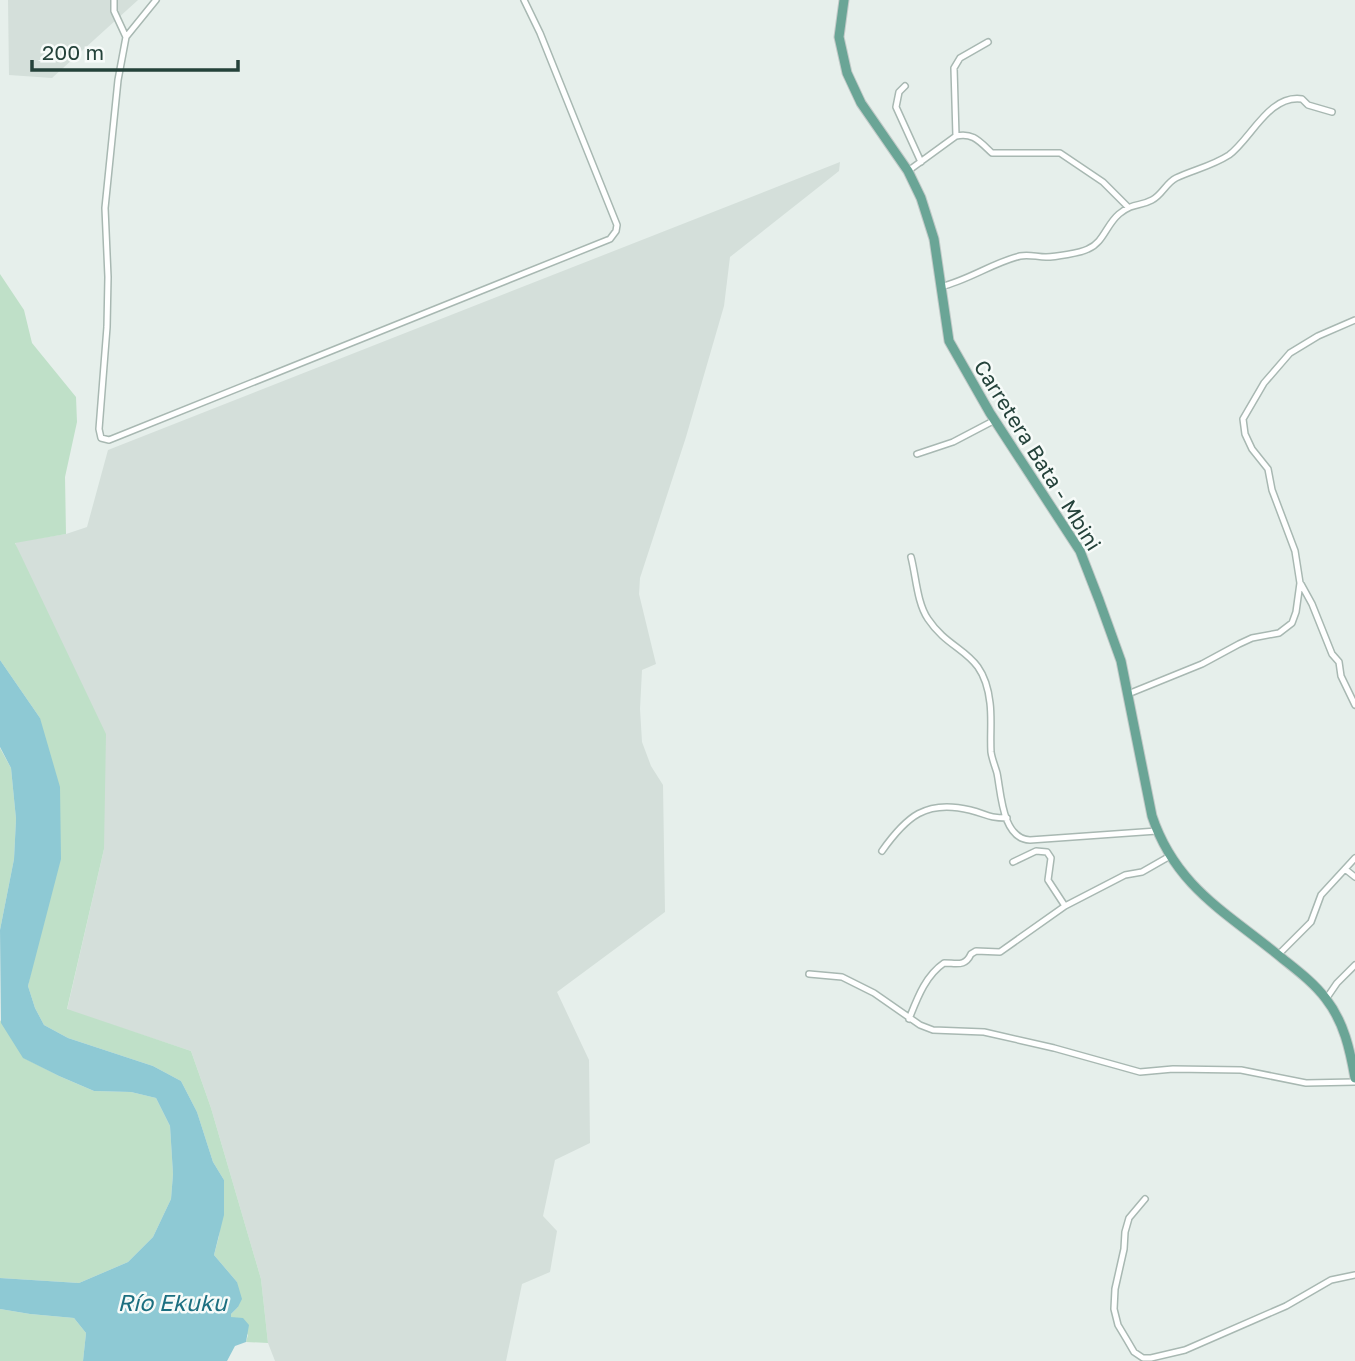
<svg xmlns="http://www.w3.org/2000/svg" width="1355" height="1361" font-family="'Golos Text',sans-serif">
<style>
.built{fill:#d4dfda}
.green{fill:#bfe0c8}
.water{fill:#8ec9d4}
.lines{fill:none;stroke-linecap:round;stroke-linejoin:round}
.street-casing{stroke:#a8b8b2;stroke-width:8}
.primary-casing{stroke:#c2cac8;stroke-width:11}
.street{stroke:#fff;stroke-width:5}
.primary{stroke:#6aa596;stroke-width:9}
.labels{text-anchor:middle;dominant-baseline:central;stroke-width:5;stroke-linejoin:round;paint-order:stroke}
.street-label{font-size:21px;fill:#24423a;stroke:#f7fbf9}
.water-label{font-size:23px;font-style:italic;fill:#1c6f80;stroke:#f7fbf9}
</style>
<rect width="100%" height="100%" fill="#e6efeb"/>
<path class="built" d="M8 0H138L52 78 9 75Z
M840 162 839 171 730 257 724 306 686 437 640 578 639 594 656 664 642 670 640 709 642 742 651 766 663 785 665 912 557 992 589 1060 590 1143 555 1160 543 1216 557 1231 550 1272 522 1284 506 1361H275L268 1343 261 1279 211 1108 191 1051 67 1010 104 849 15 542 66 534 87 527 108 450Z"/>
<path class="green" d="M0 274 24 310 32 343 76 397 77 422 65 477 66 534 15 543 106 734 104 849 67 1009 191 1051 211 1108 261 1279 268 1343 246 1342 248 1335 235 1319 231 1317V1314L238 1307 237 1282 214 1255 219 1236 224 1180 213 1162 197 1112 181 1081 153 1066 68 1038 44 1025 35 1008 28 986 35 952 40 718 0 660Z
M0 748 11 768 16 819 14 859 0 930Z
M0 1020 24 1058 59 1076 94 1091 131 1092 156 1098 170 1126 173 1174 171 1199 153 1237 128 1262 79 1283 0 1278Z
M0 1309 30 1314 74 1318 86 1333 83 1361H0Z"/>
<path class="water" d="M0 660 40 718 60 787 61 859 28 986 35 1008 44 1025 68 1038 153 1066 181 1081 197 1112 213 1162 224 1180V1215L214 1255 237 1282 242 1299 238 1307 231 1314V1317L243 1318 249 1325 246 1342 235 1346 227 1361H83L86 1333 74 1318 30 1314 0 1309V1278L79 1283 128 1262 153 1237 171 1199 173 1174 170 1126 156 1098 131 1092 94 1091 59 1076 23 1058 1 1023 0 930 14 859 16 819 11 768 0 747Z"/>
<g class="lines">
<defs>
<path id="street" d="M114 0V11L126 37 118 80 105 208 108 277 107 327 99 429 101 438 109 440 610 239 616 231 617 225 540 33 524 0
M126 37 156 0
M905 86 899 92 896 107 921 162
M956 136 954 68 960 58 988 42
M908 171 956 136C973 132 980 142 992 153H1060L1103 182 1128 207
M940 287C969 280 992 263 1020 256 1029 254 1037 257 1046 257 1055 257 1080 253 1088 249 1104 242 1106 225 1119 214 1134 202 1139 207 1152 200 1162 195 1166 183 1176 178 1193 170 1212 166 1229 155 1251 139 1269 94 1302 99L1308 105 1332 112
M917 454 953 442 995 420
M911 557C916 576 917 603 928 619 952 655 984 649 990 703 992 719 990 736 991 752 992 759 995 766 997 773 1001 792 1002 839 1030 840L1157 831
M1301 584 1312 604 1332 654 1339 662 1341 676 1355 705
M1128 694 1202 664 1239 644 1252 638 1279 633 1292 623 1296 612 1300 583 1295 551 1272 490 1268 469 1252 449 1245 434 1243 419 1264 383 1290 353 1318 336 1355 320
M882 851C906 817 926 799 970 810 987 814 987 818 1007 818
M1013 862 1036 851 1047 852 1051 858 1048 880 1065 906
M1345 869 1355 877
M1278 955 1311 922 1321 895 1355 858
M809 974 842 977 874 993 920 1025 933 1030 984 1032 1054 1048 1140 1072 1173 1069 1241 1070 1306 1083 1355 1082
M1326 999 1337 983 1355 965
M909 1019C917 999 925 976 944 963 957 963 965 967 971 954L976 951 1000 952 1065 906 1125 875 1142 872 1170 856
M1145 1199 1129 1218 1125 1232 1124 1249 1115 1289 1114 1309 1118 1325 1127 1340 1134 1352 1143 1358H1151L1185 1350 1286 1306 1331 1280 1355 1275"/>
<path id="primary" d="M844 0 839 37 847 73 861 103 908 171 921 198 934 239 949 341 990 413 1080 551 1099 600 1121 661 1152 816C1176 888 1228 913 1283 959 1298 971 1314 983 1326 999 1344 1022 1350 1050 1355 1078"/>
</defs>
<use href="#street" class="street-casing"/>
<use href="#primary" class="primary-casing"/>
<use href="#street" class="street"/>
<use href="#primary" class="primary"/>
</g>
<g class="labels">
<g class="street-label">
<text transform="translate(1038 455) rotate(58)">Carretera Bata - Mbini</text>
</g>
<g class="water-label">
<text x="172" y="1302">Río Ekuku</text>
</g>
</g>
<path d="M32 60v10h206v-10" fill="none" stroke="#24423a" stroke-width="3.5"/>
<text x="42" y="60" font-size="21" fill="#24423a" stroke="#f7fbf9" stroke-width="5" paint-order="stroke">200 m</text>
</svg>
